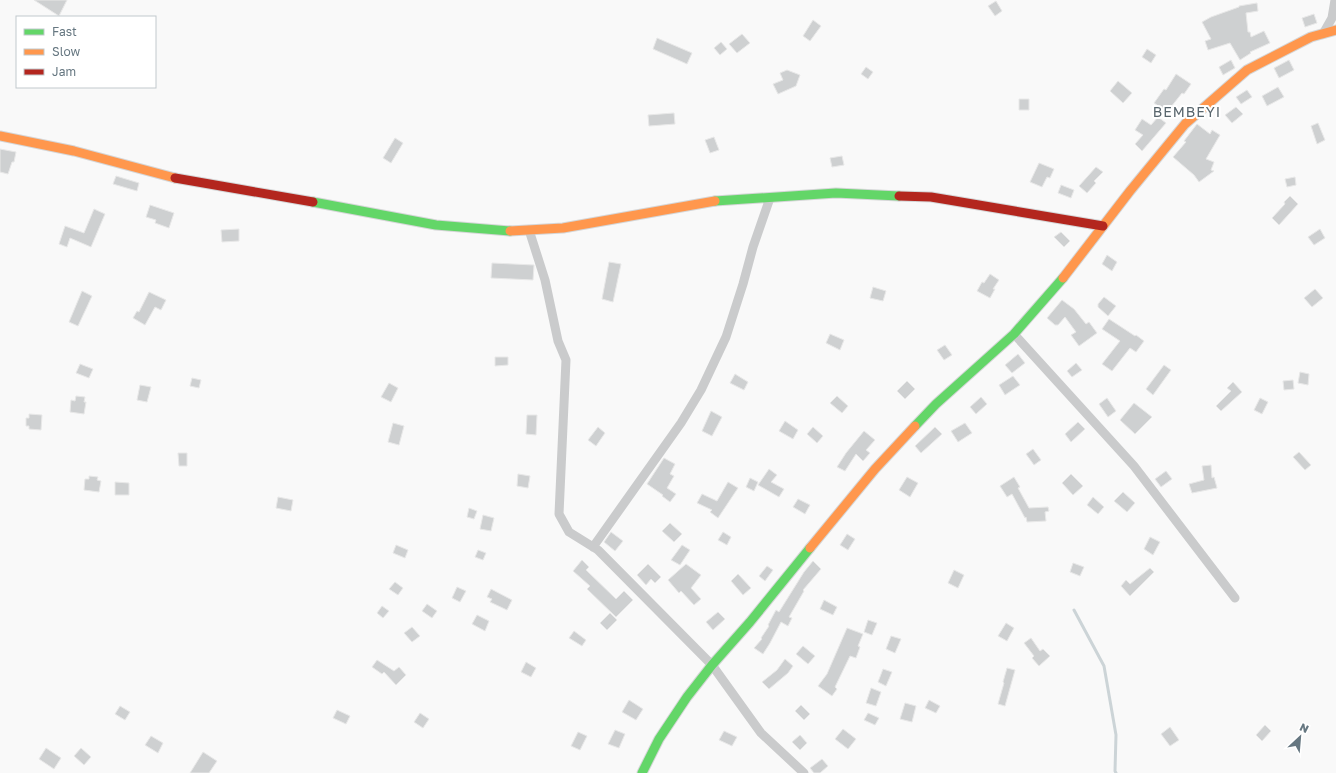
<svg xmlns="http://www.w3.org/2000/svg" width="1336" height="773" font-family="'Golos Text',sans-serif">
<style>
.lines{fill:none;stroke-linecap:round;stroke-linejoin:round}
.stream{stroke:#ccd4d7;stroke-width:3}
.building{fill:#ced0d1;stroke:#e8e8e8}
.fast-casing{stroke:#d5d6d7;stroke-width:11}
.slow-casing{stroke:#d5d6d7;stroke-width:11}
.jam-casing{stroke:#d5d6d7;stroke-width:11}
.street{stroke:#cacbcc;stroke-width:9}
.fast{stroke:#63d668;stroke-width:9}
.slow{stroke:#ff974d;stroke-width:9}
.jam{stroke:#b3261e;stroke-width:9}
.labels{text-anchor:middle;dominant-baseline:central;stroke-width:4;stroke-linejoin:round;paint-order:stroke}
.quarter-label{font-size:14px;letter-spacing:1px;fill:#58656c;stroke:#fff}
</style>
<rect width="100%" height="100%" fill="#f9f9f9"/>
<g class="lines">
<path class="stream" d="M1074 610 1104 666 1116 735 1115 771 1116 773"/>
</g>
<path class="building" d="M34 0H67L59 16Z
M996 1 1002 11 995 16 988 6Z
M1257 3 1258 11 1246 13 1248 32H1250L1251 37 1264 31 1270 43 1250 52 1251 53 1240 60 1230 43 1208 50 1205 41 1211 39 1202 22 1211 17 1239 7V6Z
M1314 14 1317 23 1305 27 1302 18Z
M813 20 821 26 810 41 803 36Z
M742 34 750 43 737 53 729 44Z
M657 38 692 53 687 64 653 49Z
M721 42 727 49 720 55 714 48Z
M1147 49 1156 55 1151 63 1142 57Z
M1231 60 1235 68 1223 75 1219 67Z
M1289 60 1294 70 1279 78 1274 68Z
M866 67 873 72 868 79 861 74Z
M787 70 800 75 796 86 778 94 773 84 783 80 780 73Z
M1176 74 1191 84 1184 94 1182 93 1167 112 1154 103 1164 89 1166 90Z
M1118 81 1132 93 1123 103 1110 91Z
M1278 87 1284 97 1267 106 1262 96Z
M1247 90 1252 97 1241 104 1236 97Z
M1019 99H1029V110H1019Z
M1236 107 1243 114 1232 123 1225 115Z
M674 113 675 124 649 126 648 115Z
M1158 117 1166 123 1142 151 1135 144 1143 135 1135 130 1142 119 1151 125Z
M1318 123 1325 140 1317 144 1311 126Z
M1197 124 1210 134 1212 130 1220 135 1206 159 1214 162 1211 170 1214 171 1199 182 1194 175 1173 157 1186 142 1184 141Z
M714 137 719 150 710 153 705 140Z
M395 138 403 143 391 163 383 158Z
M0 149 16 152 14 162H12L8 174 0 172Z
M842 156 844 165 832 167 830 158Z
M1039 163 1054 169 1050 178 1047 177 1042 187 1030 182Z
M1096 167 1103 172 1094 181 1096 183 1087 193 1079 186Z
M116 176 139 183 137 191 113 184Z
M1295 177 1296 185 1287 187 1285 179Z
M1061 185 1074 190 1071 198 1058 193Z
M1290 196 1298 204 1279 225 1272 218 1285 204 1284 202Z
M150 205 174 213 169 228 155 223 156 220 146 217Z
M94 209 105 214 91 247 70 238 67 247 59 244 65 226 84 233Z
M239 229V241L222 242 221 230Z
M1320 229 1325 238 1314 245 1308 237Z
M1061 232 1070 241 1064 247 1054 237Z
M1107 255 1117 262 1112 271 1102 264Z
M609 262 621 264 613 302 602 299Z
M492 263 534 265 533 280 491 278Z
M990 274 999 280 993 289H995L990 298 977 291 982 282 984 283Z
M873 287 886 291 883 301 870 298Z
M1315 289 1323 298 1312 307 1304 298Z
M82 291 92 296 78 326 69 322Z
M149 292 166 300 161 310 155 307 145 325 133 318 137 311 139 312Z
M1104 297 1116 306 1108 316 1098 307V304Z
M1062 300 1074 309 1086 324 1089 322 1097 333 1079 346 1071 335 1076 332 1065 317 1058 325H1055L1047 318Z
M1109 319 1135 336 1136 335 1144 341 1136 352 1130 348 1112 371 1102 364 1120 341 1102 329Z
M830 334 844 340 840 350 826 343Z
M945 345 952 355 944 360 937 350Z
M1018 354 1025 363 1012 373 1005 365Z
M495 357H508V365L495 366Z
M1076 363 1082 370 1072 377 1067 371Z
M80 364 93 369 89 378 76 373Z
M1164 365 1171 370 1153 395 1146 389Z
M1300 372 1309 374 1308 385 1298 383Z
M735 374 748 382 744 390 730 383Z
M1013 376 1020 385 1005 395 999 385Z
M192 378 201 380 199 388 190 386Z
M1293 380 1294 389 1284 390 1283 381Z
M907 381 915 389 905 399 897 391Z
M1233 382 1242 392 1221 411 1216 406 1231 391 1227 388Z
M389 383 398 388 391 402 381 397Z
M140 385 151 387 147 402 137 400Z
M76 396 85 397 84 402H86L84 414 70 412 71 400 75 401Z
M837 396 848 406 842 413 830 403Z
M981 397 987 404 976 414 970 407Z
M1107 398 1116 411 1108 417 1099 404Z
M1260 398 1268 402 1262 414 1254 410Z
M1134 403 1152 417 1135 434 1120 420Z
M711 411 722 417 712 436 702 431Z
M29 414 42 415 41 430 29 429V426H26V418H29Z
M527 415H537L536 435 526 434Z
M785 421 798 430 793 439 779 431Z
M1078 422 1085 429 1071 442 1065 434Z
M393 423 404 426 399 445 388 442Z
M965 423 972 433 958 442 951 431Z
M598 427 605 433 596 446 588 440Z
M813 427 823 436 817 443 807 434Z
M935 427 942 434 921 453 915 446Z
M864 431 875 440 866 450 870 453 863 461 856 454 845 471 837 467 846 453Z
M1033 449 1041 460 1034 465 1026 454Z
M1299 452 1311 465 1305 470 1293 457Z
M178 453H187V466H179Z
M664 458 675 464 670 474 674 476 667 488 676 494 670 502 662 496 663 495 647 484Z
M1211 465 1212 478 1214 477 1217 488 1192 493 1189 484 1204 480 1202 466Z
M769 469 777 475 771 482 784 489 779 497 758 485Z
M1166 471 1172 479 1161 487 1155 479Z
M518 474 530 476 528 488 517 486Z
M1071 474 1083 486 1073 495 1062 483Z
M89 476 98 477 97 480 101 481 99 492 84 490 85 479H89Z
M907 477 918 483 910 497 899 490Z
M1014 477 1020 487 1018 488 1029 508 1048 507 1049 511 1045 512 1046 521 1027 522 1026 517 1025 518 1012 494 1007 497 1000 486Z
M750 478 758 482 754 491 746 487Z
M115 482 129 483V495H115Z
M728 482 738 488 718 518 710 512 712 510 697 503 702 494 717 501Z
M1123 492 1135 503 1127 512 1114 501Z
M278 497 293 500 291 511 276 508Z
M1093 497 1104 507 1098 514 1087 505Z
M798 499 810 505 805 514 793 507Z
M469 508 477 511 474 519 467 517Z
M483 515 494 518 491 531 480 529Z
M670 523 682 534 674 542 662 531Z
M611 532 623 541 615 551 604 542Z
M723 532 731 537 727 545 718 540Z
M847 534 855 539 848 550 840 545Z
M1150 537 1160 542 1153 555 1144 549Z
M396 545 408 550 405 558 393 553Z
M682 545 690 550 680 565 671 560Z
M478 550 486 553 483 560 475 557Z
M582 560 589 567 586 570 616 599 624 591 633 600 616 617 587 589 590 586 573 571Z
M813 561 821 569 803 590 804 591 789 617 792 618 788 626 781 622 770 643 763 654 754 648 762 639 761 638 769 626 768 625 776 610 779 612 804 572Z
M1073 563 1084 567 1080 576 1070 572Z
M648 564 661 577 655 583 651 579 646 585 637 575Z
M686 564 701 575 691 588 701 599 694 605 681 591 679 593 668 580Z
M767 566 773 570 765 581 759 576Z
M1150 568 1154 572 1130 596 1121 586 1126 580 1130 584Z
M954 570 964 575 958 588 948 583Z
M738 574 751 588 743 595 731 581Z
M395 582 403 588 398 595 389 589Z
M457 587 466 591 460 602 452 598Z
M491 589 512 600 507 610 490 602 492 599 487 597Z
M824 600 837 607 833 615 820 609Z
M427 604 437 611 432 618 422 611Z
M382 606 389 611 383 618 377 613Z
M718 612 725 619 713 630 706 622Z
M610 613 617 620 607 630 600 623Z
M477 615 489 621 485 631 472 624Z
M868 620 877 623 872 635 864 632Z
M1006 623 1014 628 1007 641 998 636Z
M412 627 420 636 412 642 404 633Z
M847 628 863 634 858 646 860 647 856 658 850 656 835 687 837 689 832 696 818 686 827 674Z
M574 631 586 640 582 646 569 638Z
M891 636 901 639 895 653 886 649Z
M1031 638 1040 651 1043 649 1050 656 1039 666 1032 658 1034 656 1024 643Z
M803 646 815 656 808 664 796 654Z
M785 659 793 666 788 673 769 689 762 682 777 670Z
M377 660 394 671 399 667 406 675 396 685 384 672 382 674 372 667Z
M526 662 536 668 531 677 521 672Z
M1007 668 1015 670 1005 706 998 704 1004 683 1003 682Z
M883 669 892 672 886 686 878 682Z
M871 688 881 692 876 706 866 703Z
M629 700 643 709 636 720 622 712Z
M929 700 940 706 936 713 925 708Z
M905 703 916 706 912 722 900 719Z
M801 705 810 714 804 720 795 711Z
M120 706 130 712 125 720 115 714Z
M337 710 350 716 346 724 333 718Z
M420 713 429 719 423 728 414 722Z
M868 713 879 718 875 725 864 720Z
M1265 725 1271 731 1262 741 1256 735Z
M1170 727 1179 740 1170 746 1161 734Z
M843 729 856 739 848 749 835 739Z
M615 730 625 734 619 748 608 744Z
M724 731 737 737 732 746 719 740Z
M578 732 587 736 580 750 571 746Z
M800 735 807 743 800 750 792 742Z
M151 736 163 743 158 753 145 745Z
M46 748 61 758 54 769 39 759Z
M81 748 91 757 84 765 74 756Z
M203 752 217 761 209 773H190Z
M822 759 828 766 820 773H814L810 768Z"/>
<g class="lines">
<defs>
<path id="fast" d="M715 201 836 193 899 196
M313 202 436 225 510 231
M915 426 936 404 1014 334 1063 278
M642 773 659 739 687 697 712 665 750 622 810 548"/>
<path id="slow" d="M0 136 74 151 175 178
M510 231 563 228 715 201
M1063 278 1130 191 1185 124 1247 70 1311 37 1336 30
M810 548 875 469 915 426"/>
<path id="jam" d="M175 178 313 202
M899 196 931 197 1103 226"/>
</defs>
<use href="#fast" class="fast-casing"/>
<use href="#slow" class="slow-casing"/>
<use href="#jam" class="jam-casing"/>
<path class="street" d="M1323 34 1332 18 1335 0
M529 230 545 280 558 341 566 360 559 514 569 532 598 550 712 665 761 733 804 773
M1014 334 1134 466 1235 598
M593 547 681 423 701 390 726 337 743 284 753 247 770 198"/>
<use href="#fast" class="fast"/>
<use href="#slow" class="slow"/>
<use href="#jam" class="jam"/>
</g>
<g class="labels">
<g class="quarter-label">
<text x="1187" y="111">BEMBEYI</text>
</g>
</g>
<rect x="16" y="16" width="140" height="72" fill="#ffffff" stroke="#c2c9cd"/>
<rect x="24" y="29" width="20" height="6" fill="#63d668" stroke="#c2c9cd"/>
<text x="52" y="36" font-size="12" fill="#667781">Fast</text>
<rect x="24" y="49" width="20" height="6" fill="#ff974d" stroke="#c2c9cd"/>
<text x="52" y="56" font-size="12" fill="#667781">Slow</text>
<rect x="24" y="69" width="20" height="6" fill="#b3261e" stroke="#c2c9cd"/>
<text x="52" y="76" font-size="12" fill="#667781">Jam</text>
<g transform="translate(1300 737) rotate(26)" stroke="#ffffff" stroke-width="3" paint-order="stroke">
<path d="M0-3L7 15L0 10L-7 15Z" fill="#667781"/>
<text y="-6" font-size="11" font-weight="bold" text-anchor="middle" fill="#667781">N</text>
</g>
</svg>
